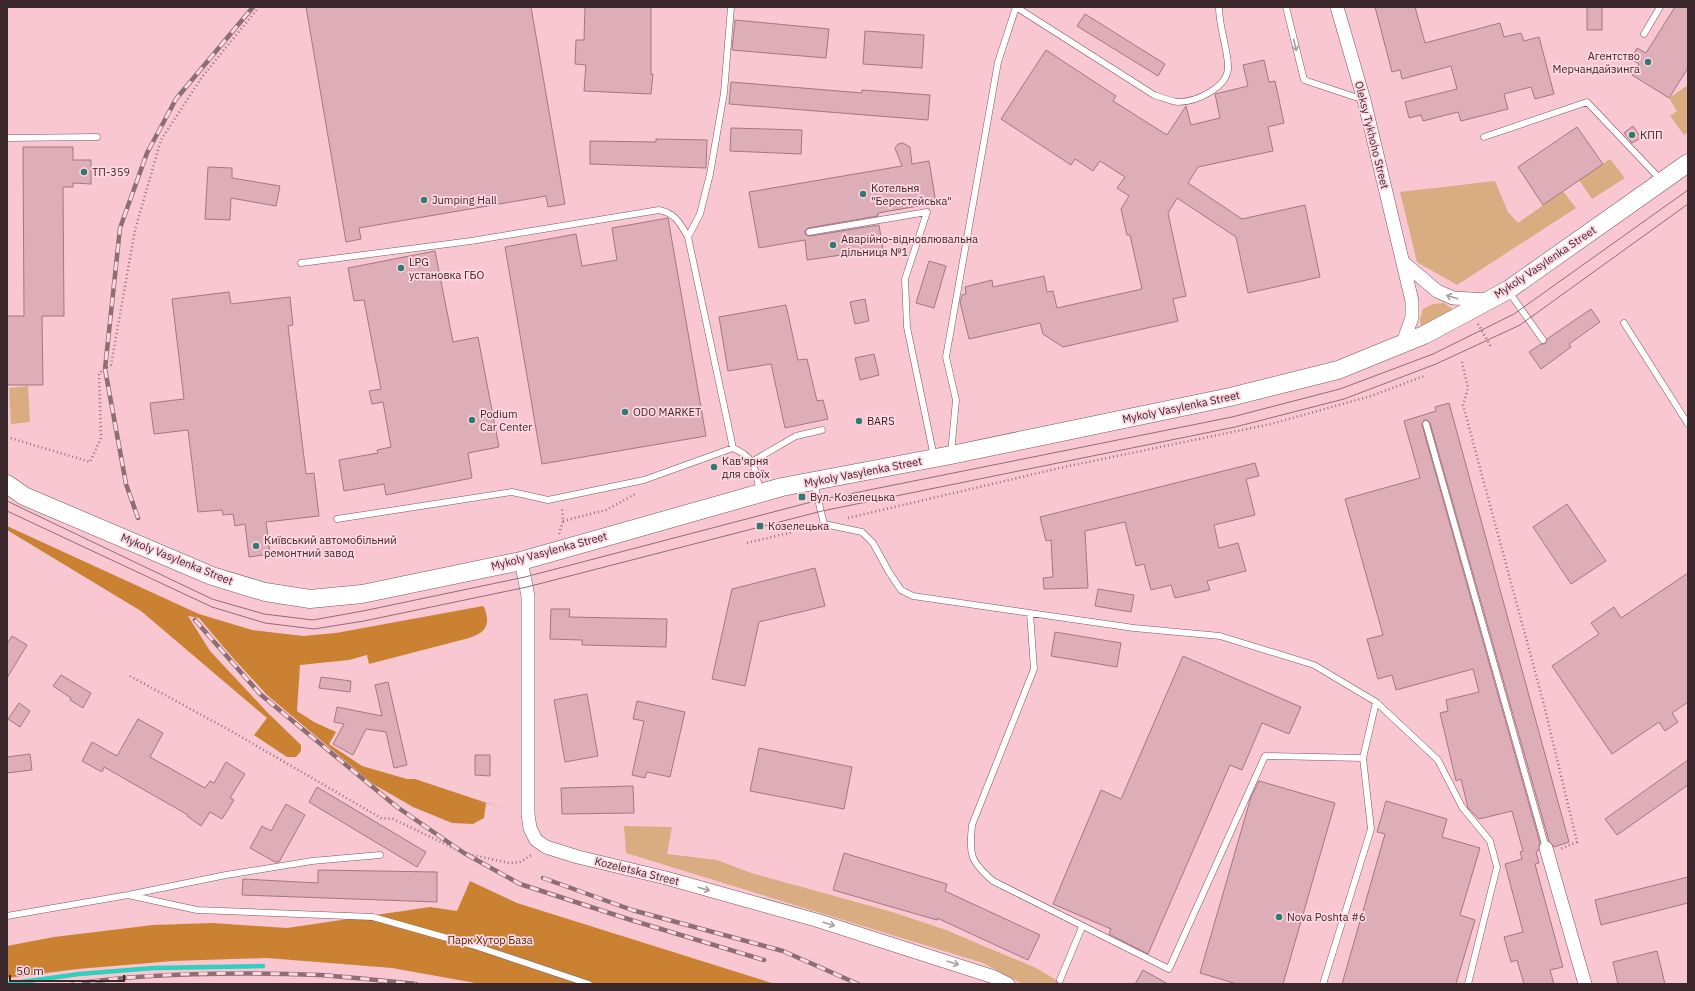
<svg xmlns="http://www.w3.org/2000/svg" width="1695" height="991" font-family="'IBM Plex Sans',sans-serif">
<style>
.green{fill:#daac82}
.forest{fill:#cb8132}
.lines{fill:none;stroke-linecap:round;stroke-linejoin:round}
.stream{stroke:#2fd0be;stroke-width:4.5}
.building{fill:#ddadb8;stroke:#a37781}
.service-casing{stroke:#7d545e;stroke-width:7}
.minor-casing{stroke:#7d545e;stroke-width:14}
.secondary-casing{stroke:#7d545e;stroke-width:19}
.path{stroke:#927178;stroke-width:2.5;stroke-dasharray:1 3;stroke-linecap:butt}
.service{stroke:#fff;stroke-width:6}
.minor{stroke:#fff;stroke-width:13}
.secondary{stroke:#fff;stroke-width:18}
.tram{stroke:#8e6e75;stroke-width:1}
.rail-casing{stroke:#8e6e75;stroke-width:4.5}
.rail{stroke:#ffd7e0;stroke-width:3;stroke-dasharray:9;stroke-linecap:butt}
.oneway{stroke:#a69ea0}
.poi-dot{fill:#33796f;stroke:#ffd7e0;stroke-width:1.5}
.labels{text-anchor:middle;dominant-baseline:central;stroke-width:3.5;stroke-linejoin:round;paint-order:stroke}
.poi-label{font-size:11px;fill:#3a272c;stroke:#ffd7e0;text-anchor:start}
.street-label{font-size:11px;fill:#3a272c;stroke:#ffd7e0}
.park-label{font-size:11px;fill:#482a09;stroke:#ffd7e0}
</style>
<rect width="100%" height="100%" fill="#f8c7d2"/>
<path class="green" d="M1688 85V132L1684 135 1670 116 1677 111 1669 98Z
M1610 159 1625 178 1592 199 1579 180Z
M1495 181 1508 212 1518 223 1563 191 1576 208 1457 285 1417 262 1400 192Z
M1444 303 1454 310 1421 328 1420 319 1423 309 1433 304Z
M28 386 30 422 11 424 9 388Z
M624 826 672 827 667 854 717 860 751 873 892 912 946 930 1036 968 1063 984H1023L983 963 626 853Z"/>
<path class="forest" d="M7 526 199 614 252 630 303 636 336 633 483 606C486 610 486 613 487 618 488 631 479 634 469 638L369 664 367 655 349 660 300 665 297 711 314 722 336 732 329 744 362 766 407 779H415L502 808 486 803 484 818 473 824 452 823 413 807 373 784 267 695 233 658 199 618 188 616 210 651 267 712 301 745V751L296 757H287L254 735 267 718 141 611 7 530Z
M470 881 517 903 775 984H481L392 968 267 958 173 961 78 969 7 978V946L54 937 153 925 212 923 287 928 430 907 457 911Z"/>
<g class="lines">
<path class="stream" d="M7 984 79 974 154 968 263 966"/>
</g>
<path class="building" d="M306 7H531L565 204 548 207 546 196 359 228 361 239 346 242Z
M585 7H651V74H653L651 94 584 91 586 65 575 64 576 40H584Z
M1375 7H1415L1425 43 1500 23 1504 37 1521 33 1524 41 1539 37 1554 94 1535 99 1531 87 1504 94 1508 109 1461 121 1458 112 1423 121 1421 115 1409 118 1405 102 1457 89 1451 66 1402 79 1400 70 1392 72Z
M1587 7H1602V30H1587Z
M1675 7H1688V68L1669 98 1632 75 1639 64 1631 59 1637 48 1646 53Z
M1085 14 1165 64 1158 76 1077 26Z
M735 20 829 29 826 58 732 50Z
M865 31 924 35 922 68 863 64Z
M1046 50 1116 96 1113 101 1167 135 1186 106 1191 125 1220 118 1215 94 1248 86 1243 65 1264 60 1269 82 1275 81 1284 123 1268 127 1273 151 1198 167 1188 183 1242 219 1305 205 1320 277 1248 293 1236 237 1177 198 1168 213 1186 296 1173 299 1178 321 1063 347 1043 334 1040 323 969 339 960 302 962 295 966 294 965 287 992 280 993 287 1044 276 1047 292 1053 291 1057 308 1142 289 1130 235H1127L1121 209 1129 196 1117 188 1125 177 1100 161 1093 171 1075 159 1071 165 1001 119Z
M731 82 862 93V90L930 95 928 120 729 104Z
M1633 126 1641 138 1632 143 1624 133Z
M1577 127 1603 164 1543 205 1518 167Z
M731 128 802 130 801 154 730 151Z
M656 139 707 140 706 168 590 164V141L656 142Z
M903 143 910 147 912 164 929 161 936 203 878 213V216L808 228 805 231 806 235 810 236 879 225 883 249 807 260 805 240 759 248 749 192 902 166 895 148 898 144Z
M23 147H73V160H91V184L73 183V187H63L64 316H42L43 385H7V316H24Z
M208 167 232 168V178L280 186 276 206 231 198 230 220 205 219Z
M668 218 706 436 542 464 505 247 576 234 582 266 617 260 612 228Z
M435 251 453 342 478 337 499 447 468 453 472 478 386 495 384 484 344 491 339 460 378 453 377 450 391 447 383 402 372 404 369 391 381 389 364 300 354 301 348 268Z
M929 261 946 266 934 308 916 303Z
M229 292 231 304 290 297 293 325 288 326 306 474 314 473 319 516 266 522 270 554 249 557 245 524 235 526 233 514 223 515 222 510 198 512 188 430 154 434 150 403 184 399 172 299Z
M865 299 869 321 855 324 850 302Z
M786 305 798 360 807 359 817 401 823 400 828 419 785 428 771 364 728 371 719 317Z
M1591 309 1600 322 1569 344 1571 347 1541 369 1529 352 1541 344H1545L1547 339Z
M874 354 879 375 860 380 855 358Z
M1449 403 1569 842 1554 847 1549 841 1430 423 1427 420H1424L1422 425 1540 843 1538 851 1536 852 1539 863 1535 864 1563 967 1550 970 1554 984H1524L1517 960 1511 962 1504 937 1523 932 1505 864 1522 859 1520 852 1523 851 1512 811 1479 819 1468 808 1461 779 1456 781 1440 713 1448 711 1446 700 1479 692 1473 669 1396 690 1392 675 1378 679 1367 639 1383 635 1345 499 1420 478 1404 421 1436 411 1435 407Z
M1255 463 1259 476 1246 479 1255 515 1214 525 1219 548 1238 543 1246 571 1207 581 1210 590 1175 598 1171 585 1151 590 1144 564 1136 566 1125 522 1085 531 1088 588 1044 589 1043 578 1053 577 1051 540 1046 541 1040 517Z
M1567 504 1606 561 1571 584 1533 527Z
M815 568 825 606 759 622 745 686 712 679 732 589Z
M1688 573V702L1672 713 1678 722 1665 731 1659 722 1612 754 1552 666 1599 634 1591 623 1614 607 1621 618Z
M1098 589 1134 595 1131 612 1095 606Z
M551 609H570L569 617 667 619 666 647 582 645V640L550 639Z
M1055 632 1121 643 1117 667 1051 656Z
M12 636 27 645 7 678V644Z
M1183 656 1301 707 1289 734 1262 723 1242 770 1230 765 1148 954 1109 934 1111 929 1053 904 1101 790 1121 799Z
M61 675 91 693 83 708 70 700 71 698 53 686Z
M321 677 351 681 350 692 319 688Z
M388 682 407 765 394 768 386 732 366 729 353 755 333 744 344 724 334 722 337 707 382 716 375 685Z
M587 694 598 756 565 762 554 700Z
M637 701 685 712 670 777 647 772 645 778 632 775 644 721 633 719Z
M19 703 30 711 20 727 8 719Z
M138 719 163 733 150 757 205 788 210 781 214 783 226 762 245 774 230 798 234 800 222 819 210 812 201 826 187 816 188 815 104 767 102 772 82 761 92 742 117 756Z
M759 748 852 767 844 809 750 791Z
M30 754 32 770 7 773V757Z
M475 755H490V776L475 775Z
M1688 760V785L1617 835 1605 819Z
M1259 781 1335 803 1283 984H1237L1200 973 1251 797Z
M633 786 634 813 562 814 561 788Z
M317 787 426 852 417 867 309 802Z
M1386 801 1447 819 1442 837 1480 848 1460 915 1475 920 1456 984H1342L1385 834 1377 832Z
M286 804 305 815 279 862H275L250 848 262 826 271 831Z
M844 853 947 884 945 891 1040 935 1028 960 937 918V920L833 890Z
M318 870 437 872V902L242 895 243 879 318 883Z
M1688 877V903L1601 925 1595 900Z
M1657 951 1665 984H1618L1613 962Z
M1143 970 1168 984H1135Z"/>
<g class="lines">
<defs>
<path id="service" d="M1016 7 1154 95C1161 97 1170 101 1178 102 1196 102 1230 87 1228 65 1227 46 1219 27 1219 7
M1286 7 1304 80 1364 100
M1644 34 1660 7
M1484 137 1587 102 1661 180
M7 138 97 137
M809 232 927 212 905 279 907 327 934 457
M688 237 700 214 710 174 724 93 731 7
M301 263 471 241 659 210C675 213 680 223 688 237L733 448
M1509 292 1543 340
M1624 323 1688 424
M1426 424 1546 848
M951 453 956 400 946 357 998 62 1016 7
M753 461 796 436 822 430
M814 483 824 524 862 532 873 543 889 572 901 590 913 596 1134 628 1220 636 1314 665 1376 702 1438 760 1462 807 1490 841 1497 867 1468 984
M337 519 512 492 548 500 644 480 733 448C757 459 754 468 760 491
M1030 613 1034 669 972 825C969 855 970 861 993 881L1169 969 1265 756 1363 758
M128 895 197 910 373 917 472 945 589 984
M7 916 128 895 226 875 312 861 380 855
M1060 980 1082 927
M1323 984 1371 829 1363 758 1376 702"/>
<path id="minor" d="M1337 7 1364 100 1412 301V317L1403 343
M1404 263 1437 291 1453 298 1489 300
M521 561 528 596V814L530 828 536 840 546 847 578 857 666 878 816 920 994 977 1008 984
M1546 848 1585 984"/>
<path id="secondary" d="M7 484 24 496 212 576 265 592 310 599 362 594 521 561 782 487 951 455 1230 397 1338 370 1424 335 1508 290 1688 163"/>
</defs>
<use href="#service" class="service-casing"/>
<use href="#minor" class="minor-casing"/>
<use href="#secondary" class="secondary-casing"/>
<path class="path" d="M1478 324 1491 347
M1462 362 1468 388 1463 405 1543 701 1577 842 1560 849
M7 437 90 462 101 438 99 373 111 365 135 230 161 140 202 77 259 7
M848 518 1064 467 1271 424 1371 396 1424 376
M563 521 606 510 635 494
M559 534 563 521 562 508
M747 543 793 532
M130 676 231 731 381 818 393 819 464 853 509 863 520 862 533 854"/>
<use href="#service" class="service"/>
<use href="#minor" class="minor"/>
<use href="#secondary" class="secondary"/>
<path class="tram" d="M7 501 212 599 264 614 313 620 363 611 525 577 819 500 1232 417 1340 389 1433 354 1514 314 1688 190
M7 511 212 607 265 623 314 629 364 621 527 587 822 511 1235 427 1344 399 1436 364 1520 325 1688 204"/>
<defs>
<path id="rail" d="M138 518 126 484 105 369 120 228 147 153 176 99 253 7
M195 620 260 694 397 807 464 853 520 884 631 920 764 960
M543 878 632 910 783 951 858 984
M73 984C153 972 238 972 319 975 351 977 383 981 416 984"/>
</defs>
<use href="#rail" class="rail-casing"/>
<use href="#rail" class="rail"/>
</g>
<defs><path id="oneway-shaft" d="M-6 0H5M1.5-3L5.5 0L1.5 3" fill="none" stroke-width="1.6" stroke-linecap="round" stroke-linejoin="round"/></defs>
<g class="oneway">
<use href="#oneway-shaft" transform="translate(1295 45) rotate(76)"/>
<use href="#oneway-shaft" transform="translate(1452 297) rotate(-163)"/>
<use href="#oneway-shaft" transform="translate(704 889) rotate(16)"/>
<use href="#oneway-shaft" transform="translate(829 924) rotate(18)"/>
<use href="#oneway-shaft" transform="translate(953 963) rotate(18)"/>
</g>
<g class="poi-dot">
<circle cx="1648" cy="62" r="4"/>
<circle cx="1632" cy="135" r="4"/>
<circle cx="84" cy="172" r="4"/>
<circle cx="863" cy="194" r="4"/>
<circle cx="424" cy="200" r="4"/>
<circle cx="833" cy="245" r="4"/>
<circle cx="401" cy="268" r="4"/>
<circle cx="625" cy="412" r="4"/>
<circle cx="472" cy="420" r="4"/>
<circle cx="859" cy="421" r="4"/>
<circle cx="714" cy="467" r="4"/>
<rect x="798" y="493" width="8" height="8" rx="2"/>
<rect x="756" y="522" width="8" height="8" rx="2"/>
<circle cx="256" cy="546" r="4"/>
<circle cx="1279" cy="917" r="4"/>
</g>
<g class="labels">
<g class="poi-label">
<text x="1640" y="56" text-anchor="end">Агентство<tspan x="1640" dy="13">Мерчандайзинга</tspan></text>
<text x="1640" y="135">КПП</text>
<text x="92" y="172">ТП-359</text>
<text x="871" y="188">Котельня<tspan x="871" dy="13">"Берестейська"</tspan></text>
<text x="432" y="200">Jumping Hall</text>
<text x="841" y="239">Аварійно-відновлювальна<tspan x="841" dy="13">дільниця №1</tspan></text>
<text x="409" y="262">LPG<tspan x="409" dy="13">установка ГБО</tspan></text>
<text x="633" y="412">ODO MARKET</text>
<text x="480" y="414">Podium<tspan x="480" dy="13">Car Center</tspan></text>
<text x="867" y="421">BARS</text>
<text x="722" y="461">Кав'ярня<tspan x="722" dy="13">для своїх</tspan></text>
<text x="810" y="497">Вул. Козелецька</text>
<text x="768" y="526">Козелецька</text>
<text x="264" y="540">Київський автомобільний<tspan x="264" dy="13">ремонтний завод</tspan></text>
<text x="1287" y="917">Nova Poshta #6</text>
</g>
<g class="street-label">
<text transform="translate(1372 135) rotate(76)">Oleksy Tykhoho Street</text>
<text transform="translate(1545 262) rotate(-34)">Mykoly Vasylenka Street</text>
<text transform="translate(1181 407) rotate(-12)">Mykoly Vasylenka Street</text>
<text transform="translate(863 472) rotate(-11)">Mykoly Vasylenka Street</text>
<text transform="translate(549 551) rotate(-15)">Mykoly Vasylenka Street</text>
<text transform="translate(177 559) rotate(22)">Mykoly Vasylenka Street</text>
<text transform="translate(637 871) rotate(14)">Kozeletska Street</text>
</g>
<g class="park-label">
<text x="490" y="940">Парк Хутор База</text>
</g>
</g>
<rect width="1695" height="991" fill="none" stroke="#3a272c" stroke-width="16"/>
<path d="M10 975v6h114v-6" fill="none" stroke="#3a272c" stroke-width="2"/>
<text x="16" y="975" font-size="12" fill="#3a272c" stroke="#ffd7e0" stroke-width="3" paint-order="stroke">50 m</text>
</svg>
